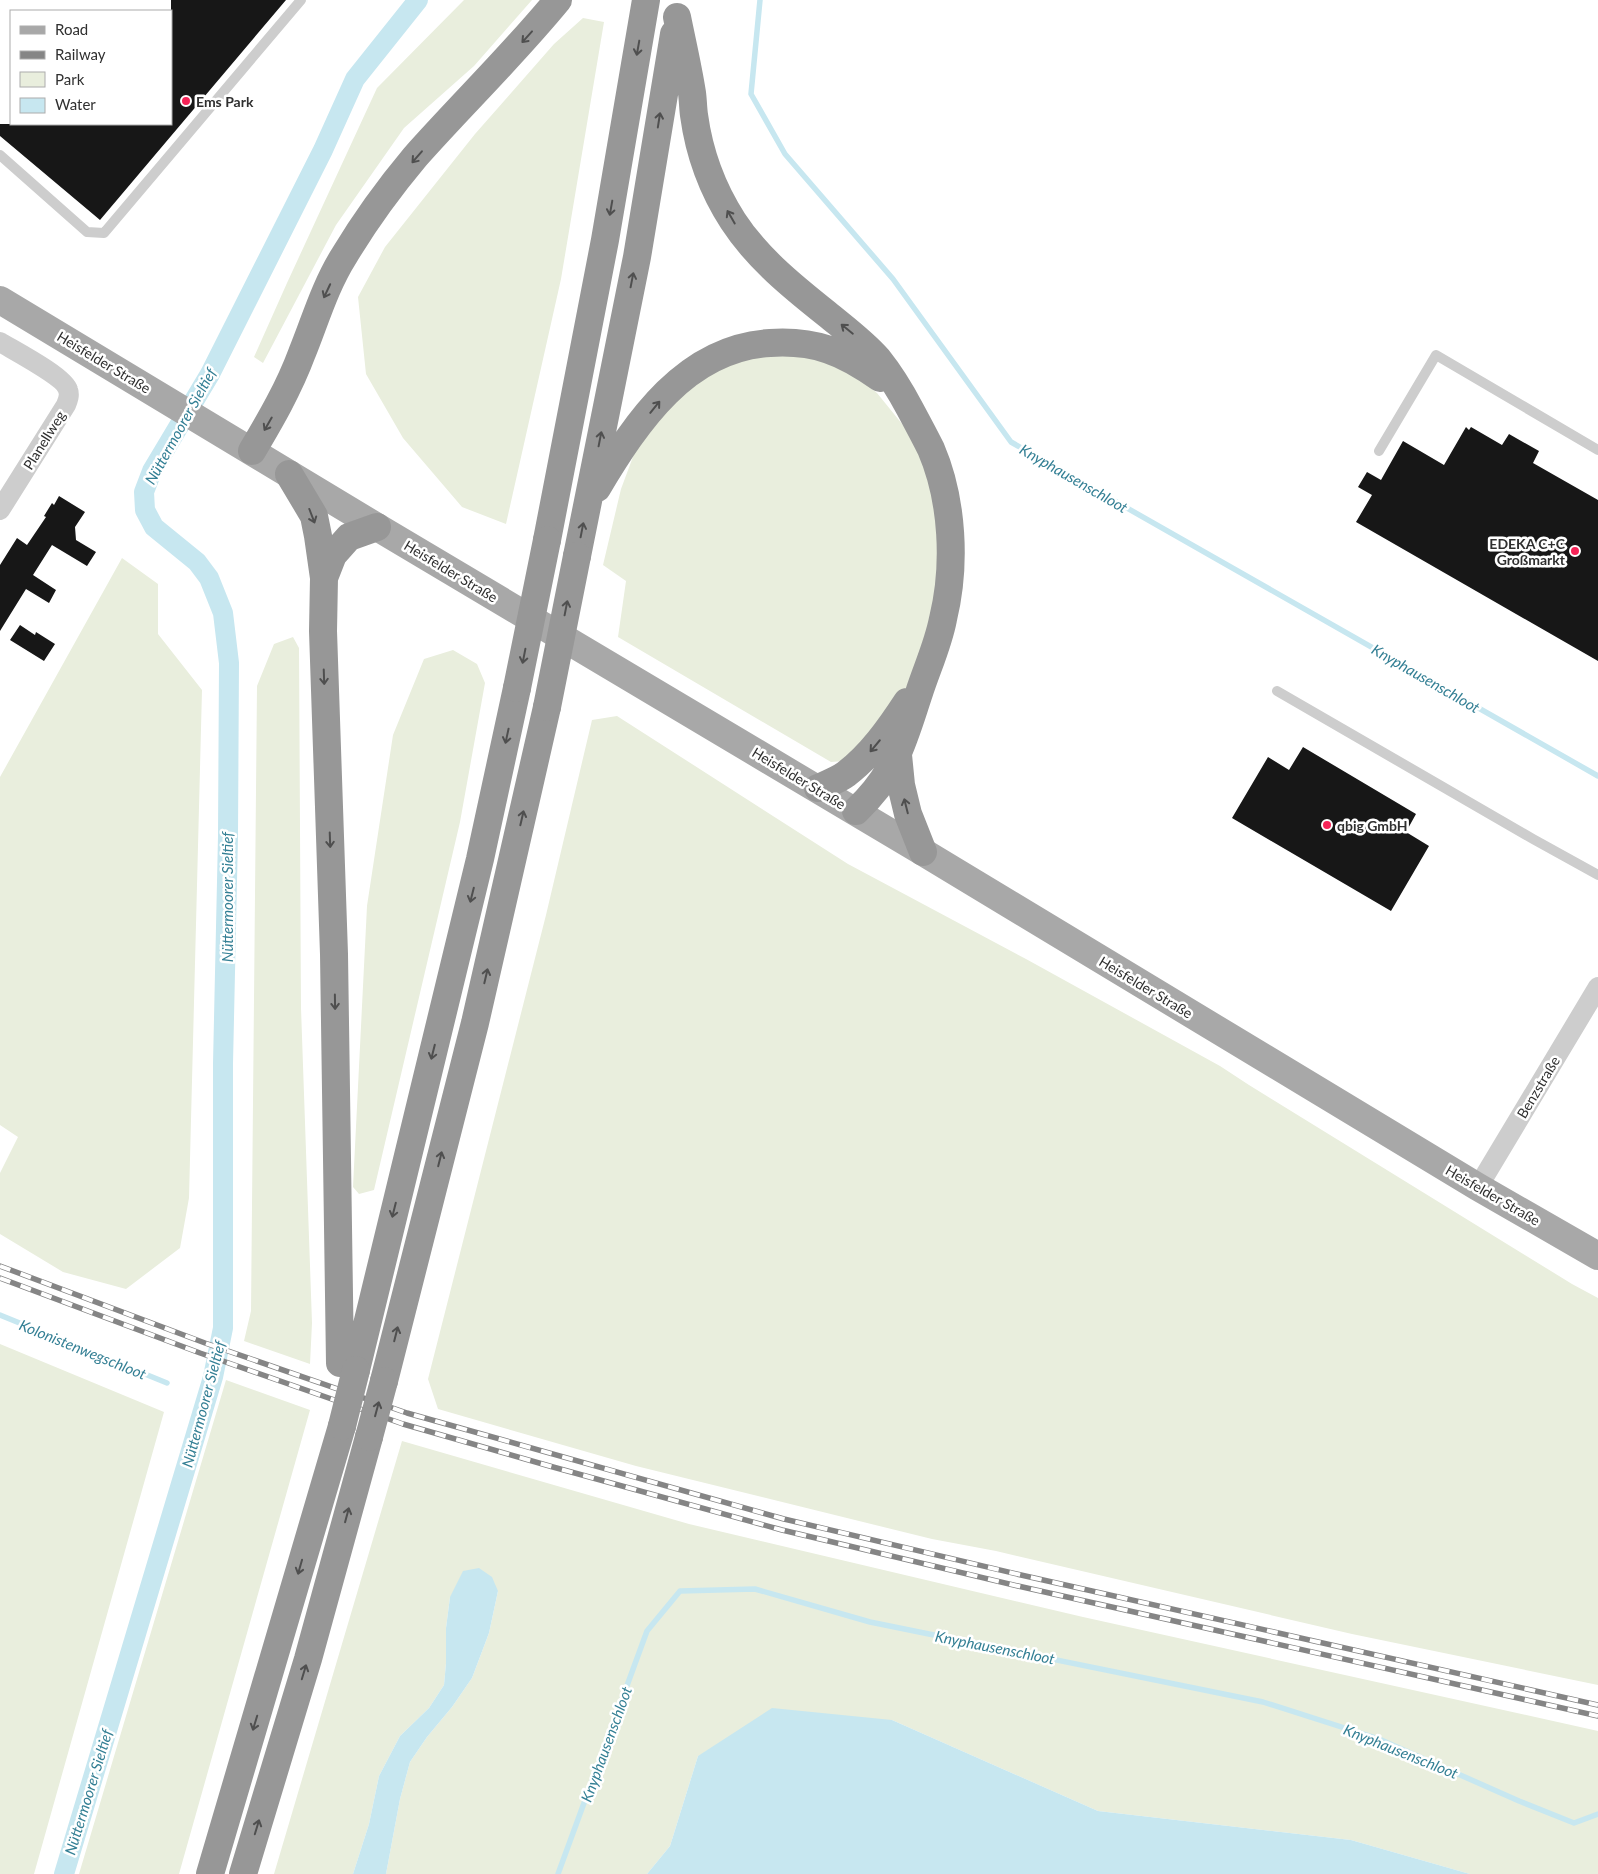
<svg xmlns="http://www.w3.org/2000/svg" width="1598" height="1874" font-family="Lato,sans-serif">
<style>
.green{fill:#e9eedd}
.water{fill:#c7e7f0}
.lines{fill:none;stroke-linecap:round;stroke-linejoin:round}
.stream{stroke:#c7e7f0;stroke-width:5.5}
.canal{stroke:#c7e7f0;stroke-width:20}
.building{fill:#171717}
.lane{stroke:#cdcdcd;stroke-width:10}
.street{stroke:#cdcdcd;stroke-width:20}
.primary{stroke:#a8a8a8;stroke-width:28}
.highway{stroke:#979797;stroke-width:28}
.rail-casing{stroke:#858585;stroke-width:5.5}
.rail{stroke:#fff;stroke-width:4;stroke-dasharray:11;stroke-linecap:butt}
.highway-bridge{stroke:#979797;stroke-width:28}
.oneway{stroke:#4f4f4f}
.poi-dot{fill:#f62357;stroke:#fff;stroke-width:2}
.labels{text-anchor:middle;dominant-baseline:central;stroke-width:5;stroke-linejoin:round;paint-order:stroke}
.poi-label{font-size:14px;font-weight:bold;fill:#303030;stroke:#fff;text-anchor:start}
.street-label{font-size:14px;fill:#303030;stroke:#fff}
.water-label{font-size:15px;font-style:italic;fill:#337f94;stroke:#fff}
</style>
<rect width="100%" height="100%" fill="#fff"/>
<path class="green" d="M464 0H532L474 66 404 128 336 225 263 363 254 357 287 283 377 88Z
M583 18 604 22 561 279 506 524 462 507 403 438 366 374 358 297 385 247 475 134 554 44Z
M802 354 831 363 856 376 877 393 907 430 916 442 934 488 942 559 929 631 904 694 844 761 831 762 618 637 626 581 603 565 621 489 637 446 697 375 752 355Z
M122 558 158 584V634L202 690 189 1198 180 1248 126 1289 63 1272 0 1234V1173L18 1137 0 1125V777Z
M293 637 299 648 301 1008 312 1323 310 1364 244 1341 251 1311 257 686 274 644Z
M453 650 477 664 485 683 460 822 374 1190 359 1194 353 1187 367 906 393 735 424 659Z
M617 716 848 864 1026 959 1220 1066 1249 1085 1572 1284 1598 1298V1685L1352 1634 996 1551 932 1539 636 1466 438 1409 428 1379 546 915 592 720Z
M0 1344 164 1412 34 1874H0Z
M226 1380 310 1410 179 1874H79Z
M402 1441 689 1524 1083 1617 1598 1731V1874H1470L1351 1840 1098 1811 892 1720 698 1756 670 1846 647 1874H386L400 1799 410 1762 427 1737 452 1707 472 1678 489 1633 498 1591 450 1597 446 1628V1663L444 1685 429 1708 400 1736 379 1776 369 1824 353 1874H274Z"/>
<path class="water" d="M479 1568 492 1577 498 1591 489 1633 472 1678 452 1707 427 1737 410 1762 400 1799 386 1874H353L369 1824 379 1776 400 1736 429 1708 444 1685 446 1663V1628L450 1597 463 1571Z
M772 1708 892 1720 1098 1811 1351 1840 1470 1874H647L670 1846 698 1756Z"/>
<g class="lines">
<path class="stream" d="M760 0 751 94 785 154 893 279 1011 442 1598 776
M0 1315 167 1383
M558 1874 647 1631 680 1591 755 1589 870 1622 1263 1702 1379 1739 1519 1801 1574 1823 1598 1814"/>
<path class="canal" d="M64 1874 213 1377 223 1328V1064L228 836 229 663 223 613 209 578 197 562 154 527 145 510 144 492 152 471 210 374 323 150 355 79 418 0"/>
</g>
<path class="building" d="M171 0H286L100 220 0 136V124H171Z
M1466 427 1469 430 1471 427 1502 445 1509 434 1539 451 1533 463 1598 500V661L1356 522 1372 495 1358 487 1367 472 1381 480 1403 441 1444 465Z
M59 496 85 512 75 527 76 540 96 552 87 566 52 545 33 575 56 590 49 603 26 589 0 631V565L17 538 27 545 46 517 44 516 52 503 54 505Z
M20 625 35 635 36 632 55 644 44 661 10 640Z
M1303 747 1416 814 1406 832 1429 846 1391 911 1232 818 1268 757 1289 770Z"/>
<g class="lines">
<path class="lane" d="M0 155 87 232 104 233 301 0
M1379 451 1436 355 1598 450
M1277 691 1533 839 1598 875"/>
<path class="street" d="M0 342C13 350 65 377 68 390 70 395 68 400 66 405L0 510
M1478 1187 1598 987"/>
<path class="primary" d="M0 300 377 527 923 852 1478 1187 1598 1256"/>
<path class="highway" d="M677 17C682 42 688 67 692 93 693 100 693 108 694 115 699 152 713 190 733 221 757 258 793 287 827 314 844 328 863 342 878 359 890 374 901 392 910 409 917 422 924 435 931 449 953 500 956 566 943 619 938 645 927 668 919 693 902 744 896 773 856 811
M252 451C271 419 289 388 302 353 315 321 325 286 344 256 365 221 389 188 415 157 462 104 513 55 558 0
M289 474 314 516 318 536 324 578 323 631 334 954 340 1363
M597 488C637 421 686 348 770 343 815 340 844 352 880 378
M547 540 605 240 646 0
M577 556 637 257 674 34
M324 578 333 555 349 537 377 527
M898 755 901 785 908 814 923 852
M818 788C827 784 838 780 846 774 871 755 890 728 907 702
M356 1370 480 859 517 688
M384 1381 475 1023 547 707
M210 1874 342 1426
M243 1874 308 1659 369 1437"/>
<defs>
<path id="rail" d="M0 1266 205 1343 407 1413 784 1519 1021 1575 1598 1705
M0 1278 200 1353 403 1424 553 1467 782 1530 1018 1586 1598 1716"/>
</defs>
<use href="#rail" class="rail-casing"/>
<use href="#rail" class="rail"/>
<path class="highway-bridge" d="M517 688 547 540
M547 707 577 556
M342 1426 356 1370
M369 1437 384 1381"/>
</g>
<defs><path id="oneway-shaft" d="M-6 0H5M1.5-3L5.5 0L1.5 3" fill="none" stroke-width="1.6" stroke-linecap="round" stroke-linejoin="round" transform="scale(1.25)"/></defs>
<g class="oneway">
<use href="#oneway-shaft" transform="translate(527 37) rotate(132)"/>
<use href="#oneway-shaft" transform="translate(638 48) rotate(100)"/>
<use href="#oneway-shaft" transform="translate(659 120) rotate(-81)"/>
<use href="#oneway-shaft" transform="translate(417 157) rotate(131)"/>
<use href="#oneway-shaft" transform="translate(611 208) rotate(100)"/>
<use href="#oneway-shaft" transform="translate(731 217) rotate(-120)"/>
<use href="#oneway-shaft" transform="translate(632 280) rotate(-79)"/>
<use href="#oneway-shaft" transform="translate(327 291) rotate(115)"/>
<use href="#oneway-shaft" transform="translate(847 329) rotate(-141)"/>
<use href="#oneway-shaft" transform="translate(655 407) rotate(-51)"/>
<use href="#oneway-shaft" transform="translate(268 424) rotate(120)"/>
<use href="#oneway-shaft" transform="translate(600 439) rotate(-79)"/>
<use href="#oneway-shaft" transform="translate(312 516) rotate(69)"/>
<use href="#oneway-shaft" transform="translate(582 530) rotate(-79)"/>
<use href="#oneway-shaft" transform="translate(566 608) rotate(-79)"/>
<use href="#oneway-shaft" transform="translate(524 656) rotate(101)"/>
<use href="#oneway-shaft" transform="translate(324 677) rotate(88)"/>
<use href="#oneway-shaft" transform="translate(507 736) rotate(102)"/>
<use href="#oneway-shaft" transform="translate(875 746) rotate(130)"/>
<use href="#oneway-shaft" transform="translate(906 806) rotate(-104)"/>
<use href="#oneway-shaft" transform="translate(522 818) rotate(-77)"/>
<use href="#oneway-shaft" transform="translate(330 840) rotate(88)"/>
<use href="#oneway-shaft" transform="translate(472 895) rotate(104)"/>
<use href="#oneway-shaft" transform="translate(486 976) rotate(-77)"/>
<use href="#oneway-shaft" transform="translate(335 1002) rotate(89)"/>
<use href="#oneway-shaft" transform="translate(433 1052) rotate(104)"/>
<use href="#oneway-shaft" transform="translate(440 1159) rotate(-76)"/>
<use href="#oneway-shaft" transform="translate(394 1210) rotate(104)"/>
<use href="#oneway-shaft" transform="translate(396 1334) rotate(-76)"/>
<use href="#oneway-shaft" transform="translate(377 1409) rotate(-75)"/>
<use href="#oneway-shaft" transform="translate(347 1515) rotate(-75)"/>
<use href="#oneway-shaft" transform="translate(300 1567) rotate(106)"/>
<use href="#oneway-shaft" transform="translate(304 1672) rotate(-73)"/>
<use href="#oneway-shaft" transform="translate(255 1723) rotate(107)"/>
<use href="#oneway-shaft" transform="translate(257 1827) rotate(-73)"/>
</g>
<g class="poi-dot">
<circle cx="186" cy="101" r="5"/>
<circle cx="1575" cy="551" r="5"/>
<circle cx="1327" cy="825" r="5"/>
</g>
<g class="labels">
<g class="poi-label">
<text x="196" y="101">Ems Park</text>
<text x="1565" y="543" text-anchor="end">EDEKA C+C<tspan x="1565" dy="16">Großmarkt</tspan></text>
<text x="1337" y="825">qbig GmbH</text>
</g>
<g class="street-label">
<text transform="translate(104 362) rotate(31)">Heisfelder Straße</text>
<text transform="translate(44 440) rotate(-58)">Planellweg</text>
<text transform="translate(451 571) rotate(31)">Heisfelder Straße</text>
<text transform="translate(799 778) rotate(31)">Heisfelder Straße</text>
<text transform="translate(1146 987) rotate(31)">Heisfelder Straße</text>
<text transform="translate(1538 1087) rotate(-59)">Benzstraße</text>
<text transform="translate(1493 1195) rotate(30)">Heisfelder Straße</text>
</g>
<g class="water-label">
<text transform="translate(180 426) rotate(-61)">Nüttermoorer Sieltief</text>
<text transform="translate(1074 478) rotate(30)">Knyphausenschloot</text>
<text transform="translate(1426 678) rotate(30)">Knyphausenschloot</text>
<text transform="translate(227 897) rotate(-90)">Nüttermoorer Sieltief</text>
<text transform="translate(83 1349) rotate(22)">Kolonistenwegschloot</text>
<text transform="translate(203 1404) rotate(-75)">Nüttermoorer Sieltief</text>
<text transform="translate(995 1647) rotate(11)">Knyphausenschloot</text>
<text transform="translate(606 1744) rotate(-70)">Knyphausenschloot</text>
<text transform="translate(1401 1751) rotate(22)">Knyphausenschloot</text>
<text transform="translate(88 1792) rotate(-73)">Nüttermoorer Sieltief</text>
</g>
</g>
<rect x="10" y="10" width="162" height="115" fill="#ffffff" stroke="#acacac"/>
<rect x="20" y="26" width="25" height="8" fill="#a8a8a8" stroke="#acacac"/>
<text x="55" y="35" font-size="15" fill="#303030">Road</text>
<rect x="20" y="51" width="25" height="8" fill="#858585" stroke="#acacac"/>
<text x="55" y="60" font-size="15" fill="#303030">Railway</text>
<rect x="20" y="72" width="25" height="15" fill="#e9eedd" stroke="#acacac"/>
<text x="55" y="85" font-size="15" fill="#303030">Park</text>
<rect x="20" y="98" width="25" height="15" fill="#c7e7f0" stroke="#acacac"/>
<text x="55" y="110" font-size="15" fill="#303030">Water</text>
</svg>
